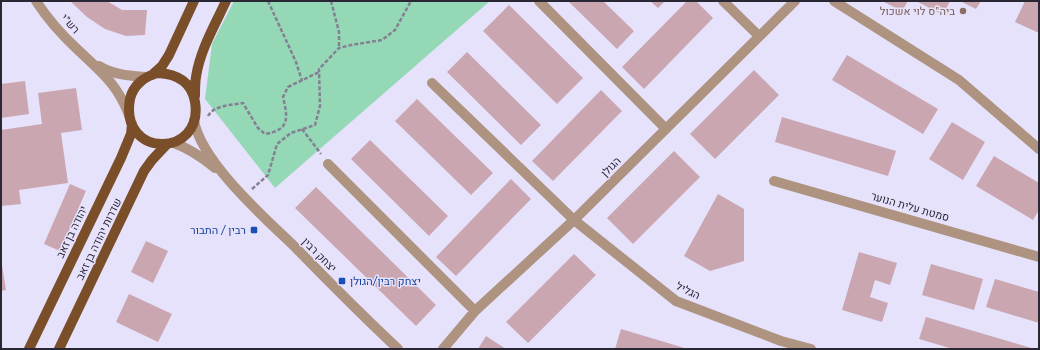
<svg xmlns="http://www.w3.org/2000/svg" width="1040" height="350" font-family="'Roboto Serif',Heebo,serif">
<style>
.green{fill:#94d8b6}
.building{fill:#caa6b1}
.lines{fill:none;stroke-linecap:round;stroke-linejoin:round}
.path{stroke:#848093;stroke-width:2.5;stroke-dasharray:4 2;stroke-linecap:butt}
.minor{stroke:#ad9380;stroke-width:10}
.major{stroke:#7b4e2a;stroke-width:10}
.education-dot{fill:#8d6e63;stroke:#e7e2fc;stroke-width:1.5}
.transit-dot{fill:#1a4fb4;stroke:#e7e2fc;stroke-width:1.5}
.labels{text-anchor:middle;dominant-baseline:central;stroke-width:3;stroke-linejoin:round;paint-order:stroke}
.education-label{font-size:11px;fill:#785e54;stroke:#e7e2fc;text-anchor:end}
.street-label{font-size:11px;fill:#2a2734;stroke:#e7e2fc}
.transit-label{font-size:11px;fill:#164399;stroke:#e7e2fc;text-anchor:end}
</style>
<rect width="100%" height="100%" fill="#e7e2fc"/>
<path class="green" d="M234 1H490L275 188 205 99 212 44Z"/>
<path class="building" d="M70 1H107L122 10H147L145 35 126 36 105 29 87 17Z
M568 1H603L634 31 617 49Z
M650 1H665L658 8Z
M687 1H696L713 18 644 89 622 67Z
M882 1H908L902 11Z
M916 1H950L943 15Z
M960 1H981L976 9Z
M1025 1H1039V33L1015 22Z
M509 5 583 78 557 104 483 31Z
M467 52 541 125 521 145 447 72Z
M847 55 938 109 923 134 832 80Z
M754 70 779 95 715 159 690 134Z
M25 81 29 114 1 118V84Z
M76 88 82 130 61 133 68 183 19 190 21 204 1 206V130L42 124 38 93Z
M601 90 622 111 553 181 532 161Z
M417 99 493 173 471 195 395 121Z
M782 117 896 151 888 176 775 142Z
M952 122 985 142 963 180 929 159Z
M370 140 448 216 429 236 351 159Z
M674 151 700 177 633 244 607 218Z
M994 156 1039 183V210L1033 220 976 186Z
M511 179 531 199 456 276 436 257Z
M70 184 86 191 60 251 44 244Z
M316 187 436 305 416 326 295 208Z
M718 194 744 209V261L710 271 684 256Z
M146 241 168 251 153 283 131 272Z
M859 252 897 263 890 285 875 280 870 297 888 303 882 322 842 310Z
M574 254 596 275 528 343 506 322Z
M1 259 6 290 1 291Z
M931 264 983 279 974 310 922 295Z
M995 279 1039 292V323L986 307Z
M129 294 172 314 158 342 116 322Z
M926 317 1035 349H953L919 339Z
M621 329 678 346 687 349H615Z
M486 336 506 349H478Z"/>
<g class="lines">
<path class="path" d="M268 1 296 62 302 81
M331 1 339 32V48
M208 116C214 105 232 105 243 103L258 128 265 134C290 130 288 118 283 97L288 87 319 72
M302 129 321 154
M252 189 268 175 277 144 291 133 315 125 320 106 319 69 339 48 351 45 382 40 395 30 411 1"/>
<path class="minor" d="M36 1C47 18 61 34 76 48 100 71 117 83 129 115
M539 1 666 129
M723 1 759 36
M834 1 959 80 1039 149
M99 66C113 75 131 76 147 77
M432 83 574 220 676 301 781 341 811 349
M194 121C202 163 265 218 296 248 329 282 363 316 398 349
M174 143C190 149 202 157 215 168
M328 164 475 311
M774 181 1039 257
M443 349 475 311 574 220 795 1"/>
<path class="major" d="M158 73C177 74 192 82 195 102 204 158 119 159 130 99 133 85 145 76 158 73Z
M152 75 162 66 169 55 194 1
M195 96C195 90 195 83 196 77 200 50 215 25 226 1
M29 349 121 158 131 134 132 124
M59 349 144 171 152 160 167 144"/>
</g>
<circle class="education-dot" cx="963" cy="11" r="4"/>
<g class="transit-dot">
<rect x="250" y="226" width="8" height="8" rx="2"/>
<rect x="338" y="277" width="8" height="8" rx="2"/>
</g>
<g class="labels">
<g class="education-label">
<text x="955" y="11">ביה"ס לוי אשכול</text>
</g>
<g class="street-label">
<text transform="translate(70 24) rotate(48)">רש"י</text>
<text transform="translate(611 167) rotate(-45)">הגולן</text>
<text transform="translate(910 207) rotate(16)">סמטת עלית הנוער</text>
<text transform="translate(72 232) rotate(-64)">יהודה בן זאב</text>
<text transform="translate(99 239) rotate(-64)">שדרות יהודה בן זאב</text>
<text transform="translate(319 255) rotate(45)">יצחק רבין</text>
<text transform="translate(688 291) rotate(26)">הגליל</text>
</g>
<g class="transit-label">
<text x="246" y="230">רבין / התבור</text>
<text x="350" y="281" text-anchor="start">יצחק רבין/הגולן</text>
</g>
</g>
<rect width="1040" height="350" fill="none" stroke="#2a2734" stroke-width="4"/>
</svg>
